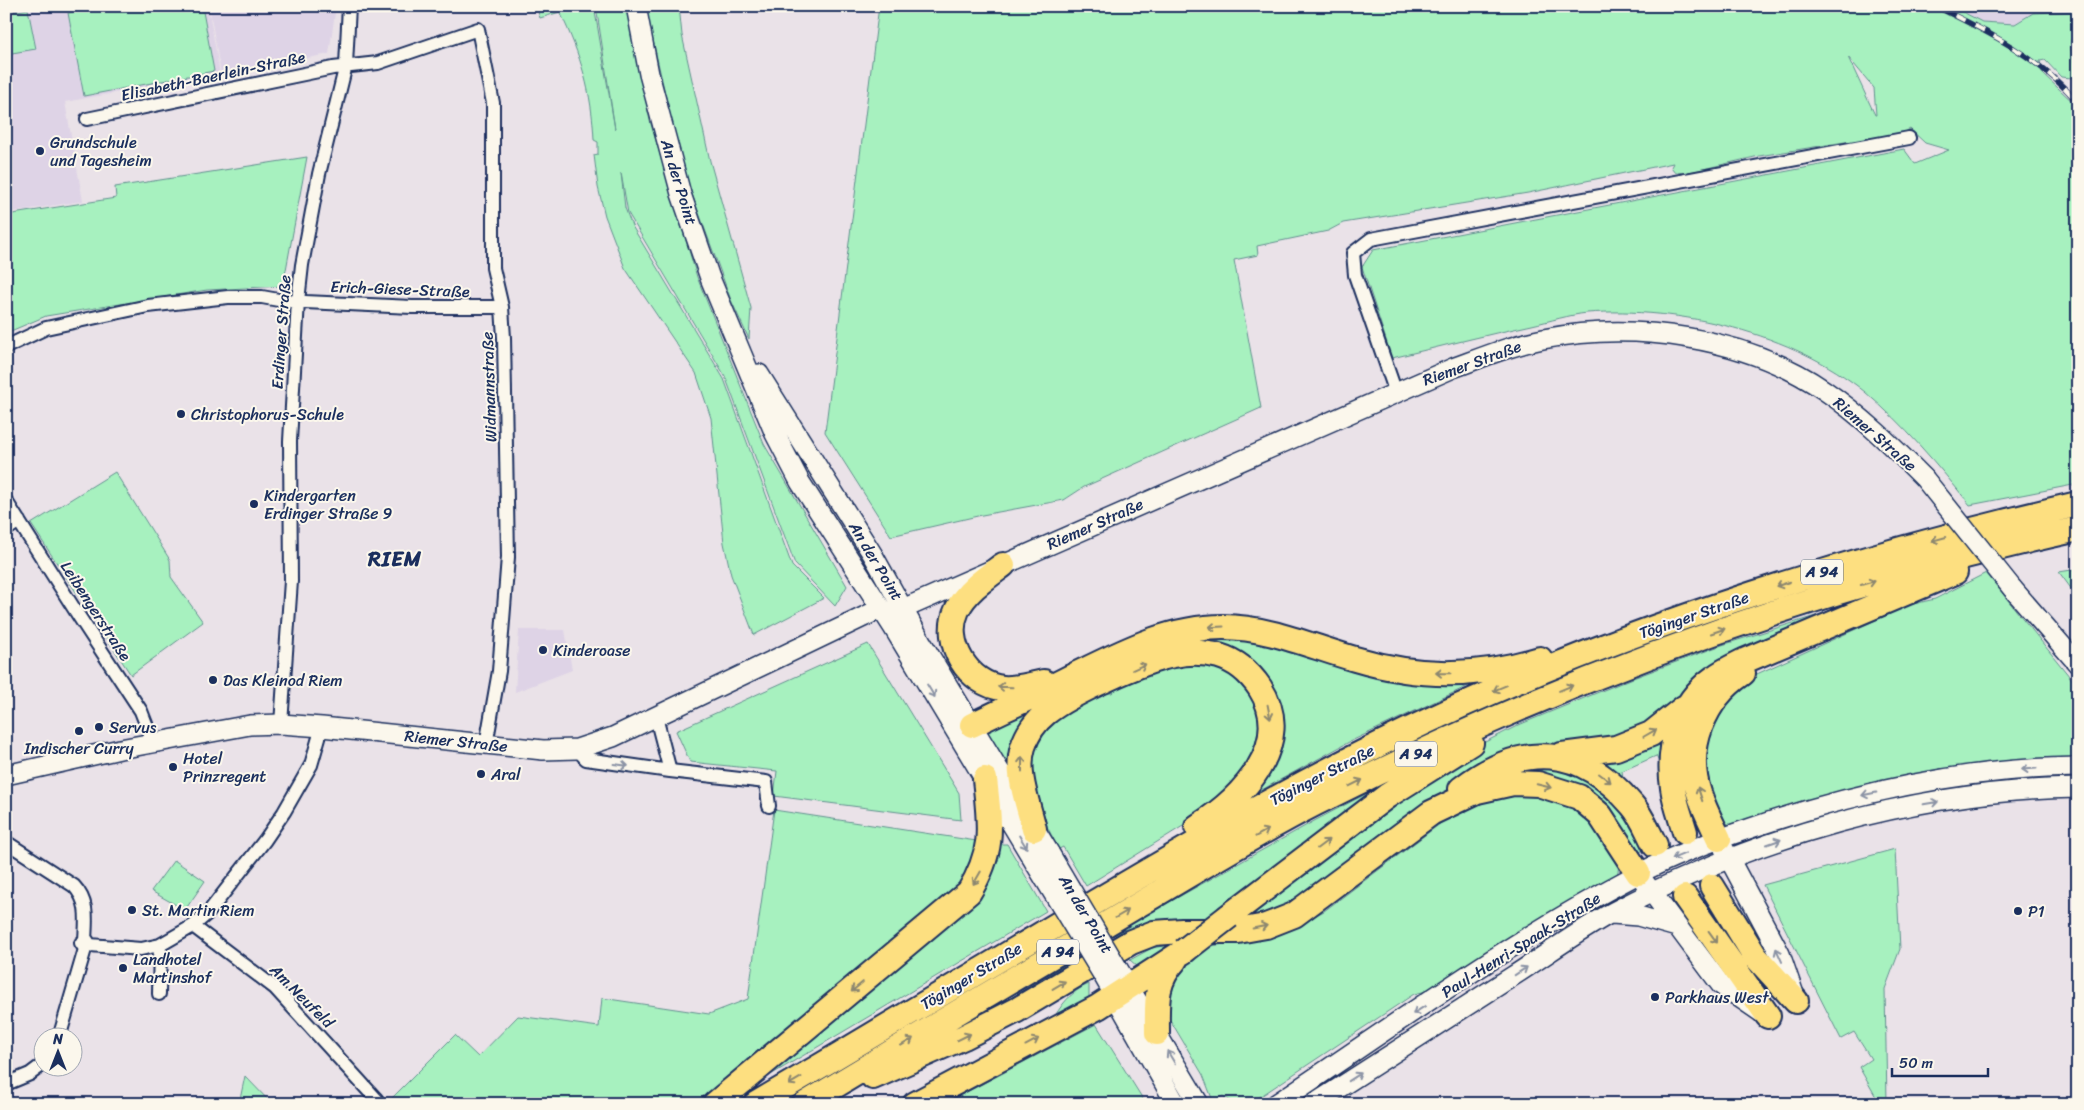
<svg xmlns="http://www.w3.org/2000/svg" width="2084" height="1110" font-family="Sriracha,sans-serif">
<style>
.built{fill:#ded3e6}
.green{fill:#a7f1bf;stroke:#61908e;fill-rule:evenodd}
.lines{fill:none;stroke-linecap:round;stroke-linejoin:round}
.street-casing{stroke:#1b2f5e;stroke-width:16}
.secondary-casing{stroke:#1b2f5e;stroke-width:22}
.highway-casing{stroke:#1b2f5e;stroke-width:28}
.street{stroke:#fbf7ec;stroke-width:12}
.secondary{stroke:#fbf7ec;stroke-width:19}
.highway{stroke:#fddf80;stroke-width:24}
.rail-casing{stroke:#1b2f5e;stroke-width:5.5}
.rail{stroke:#fbf7ec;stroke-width:4;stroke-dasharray:11;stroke-linecap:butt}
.secondary-bridge-casing{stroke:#1b2f5e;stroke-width:22;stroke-linecap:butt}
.highway-bridge-casing{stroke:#1b2f5e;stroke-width:28;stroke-linecap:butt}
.secondary-bridge{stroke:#fbf7ec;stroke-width:19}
.highway-bridge{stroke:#fddf80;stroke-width:24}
.oneway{stroke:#8c876f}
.oneway2{stroke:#8b93a5}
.poi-dot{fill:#1b2f5e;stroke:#fbf7ec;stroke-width:2}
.labels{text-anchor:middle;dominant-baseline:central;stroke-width:4;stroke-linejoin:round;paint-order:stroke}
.shield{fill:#fbf7ec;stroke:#5e6b89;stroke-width:1}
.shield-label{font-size:15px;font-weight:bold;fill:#1b2f5e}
.street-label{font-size:16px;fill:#1b2f5e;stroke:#fbf7ec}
.poi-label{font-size:16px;fill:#1b2f5e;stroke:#fbf7ec;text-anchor:start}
.district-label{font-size:21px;font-weight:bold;letter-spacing:1px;fill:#1b2f5e;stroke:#fbf7ec}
</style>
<rect width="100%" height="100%" fill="#eae2e8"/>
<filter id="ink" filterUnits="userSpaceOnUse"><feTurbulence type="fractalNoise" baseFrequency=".02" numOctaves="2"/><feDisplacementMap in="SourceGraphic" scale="10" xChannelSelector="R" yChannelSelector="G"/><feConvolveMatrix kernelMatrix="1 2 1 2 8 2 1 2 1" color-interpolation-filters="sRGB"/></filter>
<g filter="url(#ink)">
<path class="built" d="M16 6H208L220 74 65 102 83 201 6 213V8Z
M209 6H336L329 54 221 74Z
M1933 6H2078V11L2033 13 2015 24 1982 22 1959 10Z
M519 630H565L572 670 515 692Z"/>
<path class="green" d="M106 6H202L214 71 84 96 68 13Z
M536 6H594L615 129 596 6H627L650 121 697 277 764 444 847 586 835 606 795 564 725 376 628 213 621 173 625 208 632 226 724 379 792 566 824 598 754 635 731 575 724 543 711 418 696 373 625 268 605 216 598 187 594 155 598 154V142L594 140C592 92 581 56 560 12L540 18Z
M645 6H679L682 35 710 161 751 308 749 339 731 300 682 167Z
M879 6H1933L1959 10 1982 22 2015 24 2033 13 2078 11V33L2071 39C2069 53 2075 61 2077 75L2072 78 2061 77 2045 60 2040 61 2042 73 2075 104 2078 109V484L1970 505C1938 465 1904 425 1865 392 1793 333 1679 306 1587 313 1569 315 1550 321 1532 325 1485 335 1439 347 1392 358L1362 267 1373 250 1904 149 1915 164 1949 150 1925 143 1910 129 1896 137 1845 142 1759 156 1686 173 1675 172 1671 167 1673 163 1528 193 1343 223 1328 231 1257 246 1258 255 1234 260 1261 408 1084 487 1064 500 982 515 891 536 825 432ZM1848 57 1874 88 1876 115H1875Z
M28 9 36 49 6 54V13Z
M307 157 283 286 207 290 46 316 6 333V215L116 198 115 187Z
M115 472 170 560 171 577 203 622 131 675 31 524Z
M2078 569V598L2059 572Z
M1986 573 2078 687V760L1731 826 1719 817 1701 764 1719 708 1748 678 1909 605 1935 599Z
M1867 600 1680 700 1640 731 1469 774 1296 907 1272 917 1239 920 1469 750 1521 724 1633 678 1722 645Z
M1234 635 1485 678 1349 742 1249 797 1281 736 1233 649 1057 698 1016 788 986 733 993 723 1193 638Z
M868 644 959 793 961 820 774 796 777 771 690 762 676 731Z
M1205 658 1236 672 1254 690 1265 739 1252 766 1204 813 1086 886 1063 847 1059 849C1031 799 1005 741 1070 708 1084 700 1096 692 1112 693L1125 680Z
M1671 725 1663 770 1656 756 1622 771 1623 777 1622 778 1607 765 1591 758Z
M1538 763 1595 779 1631 818 1644 850 1637 853C1622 823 1597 793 1566 780 1544 770 1517 773 1494 774Z
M1404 774 1222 909 1197 924 1118 940 1114 933 1316 820Z
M1532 789 1562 797 1590 821 1620 859 1617 877 1431 990 1414 994 1249 1104H1235L1223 1096 1213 1101 1203 1075 1169 1018 1165 1001 1179 964 1211 946 1246 941 1285 931 1324 911 1449 817 1491 793Z
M774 810 983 842 975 863 957 889 752 1060 693 1104H386L455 1035 478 1057 518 1016 599 1027 602 998 709 1014 748 999Z
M995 844H1007L1046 911 747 1089 950 918Z
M1895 849 1900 949 1885 989 1887 1104H1880L1859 1067 1871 1059 1854 1032 1841 1039 1763 885Z
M174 860 205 881 185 910 151 891Z
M1184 942 1158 959 1138 967 1130 960 1152 948Z
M1074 959 1078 966 926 1050Z
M1089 984V997L1082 1002V1008L1051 1023C1060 1006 1071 991 1089 984Z
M1096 1024 1146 1104H944Z
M245 1076 272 1104H239Z"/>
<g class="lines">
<defs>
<path id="street" d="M87 119 333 68 378 63 478 29 493 103V268L502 307 504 338 508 557 499 671 486 745
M6 347 46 328 148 306 228 297H262L284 301 412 307H502
M1396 393 1355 275 1353 253 1371 239 1909 138
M6 501 80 618 141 711 153 742
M6 530 19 521
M656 717 670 771 766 782 769 806
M281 724 291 581 290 441 298 301 302 265 319 174 346 65 349 6
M577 749 586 759 670 771
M6 842 74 886C89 902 86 919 85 940
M193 926 275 988 377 1100
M90 945 87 940 81 943 85 949 90 945 141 949 160 945 193 926 208 913 265 840 284 812 311 765 322 727
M159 994 160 945
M59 1038 85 949
M6 1084 30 1074 42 1065"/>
<path id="secondary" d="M636 6 649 74 681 194 710 278 775 434 800 482 893 627 1035 863
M759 374 873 555 922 643 1050 854
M2012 588 2078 664
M905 608 1453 368C1483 357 1512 345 1543 339 1635 321 1746 337 1824 390 1861 415 1892 446 1924 478
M6 775 120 749 250 725 281 724 322 727 543 750 577 749 613 737 880 609
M1724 849 1780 954 1795 997
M1645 883 1721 985 1762 1013
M1612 914 1638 916 1677 927
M1117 967 1199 1104
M1103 975 1176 1104
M1276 1104C1393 1026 1512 940 1636 875 1672 856 1712 841 1751 828 1856 792 1967 768 2078 767
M1314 1104C1380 1061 1447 1019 1513 976 1546 955 1578 931 1613 912 1755 837 1916 790 2078 788"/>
<path id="highway" d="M1003 565C987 577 966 591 957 610 942 642 968 685 1003 688 1016 689 1031 685 1044 682
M972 725C1005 709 1038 694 1071 677 1120 653 1168 627 1223 627 1269 627 1312 647 1355 659 1419 678 1476 678 1540 659
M1562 755 1616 748 1651 734 1685 707
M1461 789C1523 741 1581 745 1632 805 1642 816 1648 832 1655 845
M1034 829C1028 803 1015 773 1023 747 1027 734 1036 721 1046 713 1069 694 1145 660 1174 655 1188 652 1204 652 1219 656 1236 661 1250 673 1260 688 1296 744 1241 799 1197 827
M1685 832C1681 818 1675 803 1673 788 1667 747 1679 703 1714 678 1723 671 1734 666 1744 661L1955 572
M1719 839C1712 824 1704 809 1699 793 1684 748 1704 699 1743 673
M1712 886 1755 956 1796 1001
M1685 897 1768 1016
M1229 916 1387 796 1471 743
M1157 1033C1157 1003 1154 983 1175 960
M873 1077 964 1037 1017 1010 1131 942 1154 933 1182 931H1238L1266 926 1294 915 1431 813 1477 791 1513 783 1538 784 1579 797 1600 815 1638 873
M715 1104 969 892C995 849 990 826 985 779
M756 1104C851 1048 946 991 1040 935 1189 846 1339 757 1499 689 1685 609 1880 550 2078 504
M805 1104C914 1038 1023 973 1133 908 1193 873 1253 835 1316 803 1558 681 1813 587 2078 529
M915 1104 1098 1007 1184 951"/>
</defs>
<use href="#street" class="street-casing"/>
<use href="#secondary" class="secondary-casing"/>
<use href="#highway" class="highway-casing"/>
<use href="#street" class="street"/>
<use href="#secondary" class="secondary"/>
<use href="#highway" class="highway"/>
<defs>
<path id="rail" d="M1935 6C1987 31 2041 58 2078 103"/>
</defs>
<use href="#rail" class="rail-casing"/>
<use href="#rail" class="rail"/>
<defs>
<path id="secondary-bridge" d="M1924 478 2012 588
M1050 854 1117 967
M1035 863 1103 975"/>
<path id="highway-bridge" d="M1184 951 1229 916"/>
</defs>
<use href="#secondary-bridge" class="secondary-bridge-casing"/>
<use href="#highway-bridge" class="highway-bridge-casing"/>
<use href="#secondary-bridge" class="secondary-bridge"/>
<use href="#highway-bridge" class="highway-bridge"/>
</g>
<defs><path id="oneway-shaft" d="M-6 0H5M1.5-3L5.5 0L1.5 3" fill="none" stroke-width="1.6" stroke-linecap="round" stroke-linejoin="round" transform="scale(1.25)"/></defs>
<g class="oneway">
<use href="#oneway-shaft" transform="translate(1939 539) rotate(165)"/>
<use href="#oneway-shaft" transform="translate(1868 583) rotate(-16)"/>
<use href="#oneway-shaft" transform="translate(1783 584) rotate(162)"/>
<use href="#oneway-shaft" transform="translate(1216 627) rotate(177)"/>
<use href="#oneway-shaft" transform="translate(1718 631) rotate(-19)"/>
<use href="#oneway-shaft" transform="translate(1139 667) rotate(-24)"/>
<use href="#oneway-shaft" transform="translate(1443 673) rotate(-179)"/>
<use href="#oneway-shaft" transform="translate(1005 687) rotate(-178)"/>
<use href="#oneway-shaft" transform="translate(1500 688) rotate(157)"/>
<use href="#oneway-shaft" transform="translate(1566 688) rotate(-22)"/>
<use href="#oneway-shaft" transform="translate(1269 712) rotate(79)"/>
<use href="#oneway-shaft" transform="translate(1650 733) rotate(-30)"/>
<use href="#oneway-shaft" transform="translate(1022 764) rotate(-90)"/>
<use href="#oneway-shaft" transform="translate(1605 778) rotate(37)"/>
<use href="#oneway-shaft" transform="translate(1356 783) rotate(-26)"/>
<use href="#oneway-shaft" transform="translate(1544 786) rotate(14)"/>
<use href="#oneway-shaft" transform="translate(1700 794) rotate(-108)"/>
<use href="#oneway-shaft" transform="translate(1262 833) rotate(-29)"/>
<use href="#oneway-shaft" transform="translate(1323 844) rotate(-37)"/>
<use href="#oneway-shaft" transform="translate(977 878) rotate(120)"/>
<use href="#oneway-shaft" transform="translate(1122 914) rotate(-30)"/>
<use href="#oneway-shaft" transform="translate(1260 927) rotate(-12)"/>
<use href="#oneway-shaft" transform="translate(1713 937) rotate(54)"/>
<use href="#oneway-shaft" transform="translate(1059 985) rotate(-31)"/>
<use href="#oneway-shaft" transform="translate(857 987) rotate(140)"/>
<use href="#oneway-shaft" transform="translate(964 1037) rotate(-26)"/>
<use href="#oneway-shaft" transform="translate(907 1042) rotate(-31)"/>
<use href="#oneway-shaft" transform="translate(1032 1042) rotate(-28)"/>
<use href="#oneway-shaft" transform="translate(795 1081) rotate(149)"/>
</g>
<g class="oneway2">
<use href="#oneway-shaft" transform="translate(931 691) rotate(59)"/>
<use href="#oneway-shaft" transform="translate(621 765) rotate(7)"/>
<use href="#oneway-shaft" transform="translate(2029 769) rotate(176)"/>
<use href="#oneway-shaft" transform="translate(1869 794) rotate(169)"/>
<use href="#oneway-shaft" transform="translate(1931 803) rotate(-10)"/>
<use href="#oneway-shaft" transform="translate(1023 842) rotate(59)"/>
<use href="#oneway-shaft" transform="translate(1774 842) rotate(-19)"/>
<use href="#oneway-shaft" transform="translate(1679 856) rotate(157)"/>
<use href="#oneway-shaft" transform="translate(1779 955) rotate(-114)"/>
<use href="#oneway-shaft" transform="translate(1521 971) rotate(-33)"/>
<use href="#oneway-shaft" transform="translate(1419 1010) rotate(147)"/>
<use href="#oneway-shaft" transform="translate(1171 1057) rotate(-121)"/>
<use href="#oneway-shaft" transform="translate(1355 1077) rotate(-33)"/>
</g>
</g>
<g class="poi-dot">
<circle cx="40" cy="151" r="5"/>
<circle cx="181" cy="414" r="5"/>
<circle cx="254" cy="504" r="5"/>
<circle cx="543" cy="650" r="5"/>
<circle cx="213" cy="680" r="5"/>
<circle cx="99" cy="727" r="5"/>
<circle cx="79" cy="731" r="5"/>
<circle cx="173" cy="767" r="5"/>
<circle cx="481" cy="774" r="5"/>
<circle cx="132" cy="910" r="5"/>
<circle cx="2018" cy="911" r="5"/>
<circle cx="123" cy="968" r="5"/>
<circle cx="1655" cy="997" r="5"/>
</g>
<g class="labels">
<g class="shield">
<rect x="1801" y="559.5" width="42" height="25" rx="4"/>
<rect x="1395" y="741.5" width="42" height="25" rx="4"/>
<rect x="1037" y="939.5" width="42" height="25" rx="4"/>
</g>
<g class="shield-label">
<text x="1822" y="572">A 94</text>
<text x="1416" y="754">A 94</text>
<text x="1058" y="952">A 94</text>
</g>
<g class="street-label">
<text transform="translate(213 76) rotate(-12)">Elisabeth-Baerlein-Straße</text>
<text transform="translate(679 182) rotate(73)">An der Point</text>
<text transform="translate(400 289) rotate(2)">Erich-Giese-Straße</text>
<text transform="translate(281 332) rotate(-86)">Erdinger Straße</text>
<text transform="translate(1472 363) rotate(-20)">Riemer Straße</text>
<text transform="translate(489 387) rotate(-92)">Widmannstraße</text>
<text transform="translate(1875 434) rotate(41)">Riemer Straße</text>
<text transform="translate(1095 524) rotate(-24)">Riemer Straße</text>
<text transform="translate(876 561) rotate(59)">An der Point</text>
<text transform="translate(96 611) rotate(57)">Leibengerstraße</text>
<text transform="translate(1694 615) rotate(-19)">Töginger Straße</text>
<text transform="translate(456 741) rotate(6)">Riemer Straße</text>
<text transform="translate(1322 775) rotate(-27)">Töginger Straße</text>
<text transform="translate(1086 914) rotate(59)">An der Point</text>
<text transform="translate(1521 945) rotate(-32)">Paul-Henri-Spaak-Straße</text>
<text transform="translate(971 976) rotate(-31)">Töginger Straße</text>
<text transform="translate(302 996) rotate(45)">Am Neufeld</text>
</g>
<g class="poi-label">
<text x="50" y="142">Grundschule<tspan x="50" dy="18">und Tagesheim</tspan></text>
<text x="191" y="414">Christophorus-Schule</text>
<text x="264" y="495">Kindergarten<tspan x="264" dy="18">Erdinger Straße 9</tspan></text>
<text x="553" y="650">Kinderoase</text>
<text x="223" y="680">Das Kleinod Riem</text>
<text x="109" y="727">Servus</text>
<text x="79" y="748" text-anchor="middle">Indischer Curry</text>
<text x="183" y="758">Hotel<tspan x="183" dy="18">Prinzregent</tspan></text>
<text x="491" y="774">Aral</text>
<text x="142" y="910">St. Martin Riem</text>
<text x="2028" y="911">P1</text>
<text x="133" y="959">Landhotel<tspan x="133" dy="18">Martinshof</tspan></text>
<text x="1665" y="997">Parkhaus West</text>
</g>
<g class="district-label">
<text x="395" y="559">RIEM</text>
</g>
</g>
<rect width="2084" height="1110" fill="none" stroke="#fbf7ec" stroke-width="25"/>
<rect x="12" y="12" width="2059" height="1085" fill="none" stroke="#1b2f5e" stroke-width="2" filter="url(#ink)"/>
<g transform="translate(58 1052)"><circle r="24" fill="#fbf7ec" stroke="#a1a7b3"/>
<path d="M0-4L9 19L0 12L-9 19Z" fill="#1b2f5e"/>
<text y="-8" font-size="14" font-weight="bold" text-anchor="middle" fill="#1b2f5e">N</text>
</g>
<path d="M1892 1068v8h96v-8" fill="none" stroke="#1b2f5e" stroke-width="2.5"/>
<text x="1899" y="1068" font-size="15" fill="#1b2f5e" stroke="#fbf7ec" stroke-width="4" paint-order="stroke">50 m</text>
</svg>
